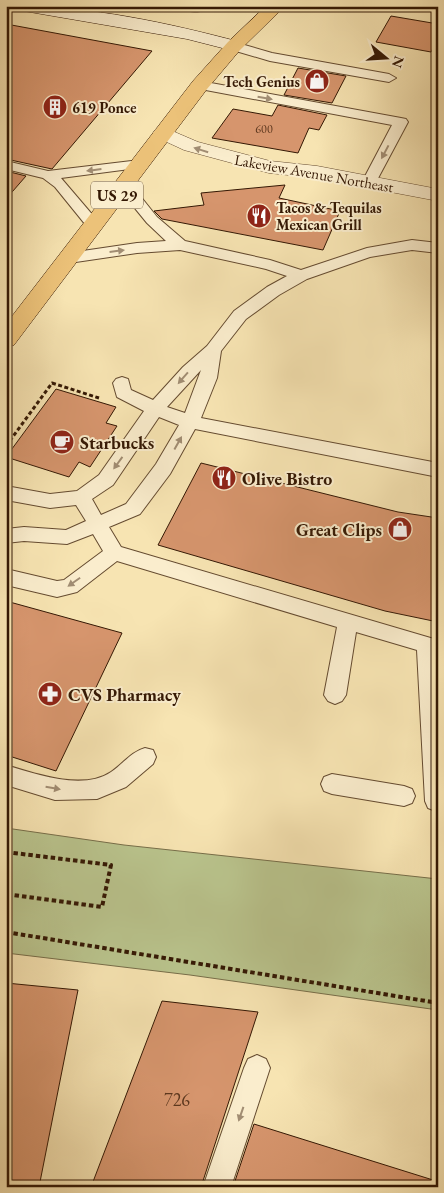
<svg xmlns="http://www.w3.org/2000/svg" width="444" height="1193" font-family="'EB Garamond',serif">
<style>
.green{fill:#bac58e;stroke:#776e49}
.building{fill:#d6956d;stroke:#341804}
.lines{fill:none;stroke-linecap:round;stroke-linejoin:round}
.lane-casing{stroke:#654b30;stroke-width:2}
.street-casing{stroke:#654b30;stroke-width:1}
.secondary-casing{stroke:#341804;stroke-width:1}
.highway-casing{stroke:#341804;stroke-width:1}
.path-far1{stroke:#341804;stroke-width:3;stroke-dasharray:4 2.5;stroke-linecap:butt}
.path{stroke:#341804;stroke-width:4;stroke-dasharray:4.5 3;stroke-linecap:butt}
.lane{fill:#faedcd;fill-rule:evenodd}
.street{fill:#faedcd;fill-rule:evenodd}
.secondary{fill:#faedcd;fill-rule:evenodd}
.highway{fill:#ecc279;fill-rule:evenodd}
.oneway{fill:#a18d73}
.labels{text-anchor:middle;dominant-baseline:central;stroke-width:4;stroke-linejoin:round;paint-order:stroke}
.far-number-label{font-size:12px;fill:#5c371e}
.far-poi-label{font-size:15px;font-weight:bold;fill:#341804;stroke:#faedcd;text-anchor:start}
.far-street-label{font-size:15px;fill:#341804;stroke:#faedcd}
.shield{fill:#faedcd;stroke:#6f5840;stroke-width:1}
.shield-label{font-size:16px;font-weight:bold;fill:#341804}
.poi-label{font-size:18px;font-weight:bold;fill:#341804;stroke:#faedcd;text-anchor:start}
.near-number-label{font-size:18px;fill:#5c371e}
</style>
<rect width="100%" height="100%" fill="#f7e4b2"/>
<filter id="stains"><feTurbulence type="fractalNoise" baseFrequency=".004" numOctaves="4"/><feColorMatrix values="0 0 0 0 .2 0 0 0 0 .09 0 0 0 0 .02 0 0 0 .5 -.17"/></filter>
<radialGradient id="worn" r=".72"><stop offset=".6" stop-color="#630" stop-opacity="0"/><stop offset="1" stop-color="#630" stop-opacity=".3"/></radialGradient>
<path class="green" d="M6 828 124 845 438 879V1010L190 975 6 953Z"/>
<path class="building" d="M391 16 438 24V39L431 52 376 42Z
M6 24 152 51 52 169 6 159Z
M298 68 346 76 332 103 284 95Z
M278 105 327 115 319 130 309 128 298 153 212 138 233 109 272 116Z
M6 171 26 176 6 199Z
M285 185 279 198 340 211 323 250 162 219 154 211 204 205 201 193Z
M56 389 116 407 106 423 117 426 90 467 79 462 69 477 6 457Z
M201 463 398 512 438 518V622L385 611 158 545Z
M6 601 122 633 56 771 6 755Z
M6 983 78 990 39 1187H6Z
M162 1001 258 1012 201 1187H91Z
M254 1124 433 1180 432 1187H233Z"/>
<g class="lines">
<defs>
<path id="lane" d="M180 6H207C201 15 191 11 181 9Z
M234 42 272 53 389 74 396 78 389 82 270 61 229 49 227 46Z
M200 81 401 118 406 119 408 122 376 182 374 185H364L362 182 392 125 195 88 193 85Z
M140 160 145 161 147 164 145 167 61 178 102 226 99 229H89L55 187 43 178 6 169V161L48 171Z
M124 180 129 182 157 217 185 241 270 260 301 270 367 248 412 240 438 243V253L412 250 370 257 307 279 279 295 246 319 221 351 217 378 201 418 438 463V477L195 429 170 474 140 514 109 527 121 547 434 639 438 652V812L428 808 425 801 417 650 356 632 346 695 342 701 335 704 328 701 324 695 337 627 117 561 77 592 57 597 6 585V569L57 581 64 580 103 551 93 534 67 544 24 541 6 543V529L24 527 66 530 86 521 76 505 50 508 6 500V486L50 494 77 491 99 475 144 411 117 397 113 383 116 379 122 377 128 379 131 390 153 400 183 367 207 346 234 311 267 287 287 276 266 269 180 250 137 253 69 263 63 262 61 258 63 254 69 253 137 243 166 241 147 223 116 185 119 182ZM201 370 185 413 167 407ZM159 417 179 425 156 464 126 504 101 515 92 499 113 485Z
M145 748 153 750 156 757 153 764 126 787 97 799 55 800 6 785V765C35 774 83 791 111 772 123 764 131 752 145 748Z
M332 774 404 786 412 789 415 796 412 803 404 806 332 794 324 791 321 784 324 777Z
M257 1055 266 1059 270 1068 231 1187H203L244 1068 248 1059Z"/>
<path id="street" d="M163 127 198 142 270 161 317 166 438 189V201L317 178 269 173 184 150 156 137 153 133 156 129Z"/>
<path id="secondary" d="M15 6C91 6 168 23 240 42L243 46 240 50 234 51 187 39 24 11 18 10Z"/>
<path id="highway" d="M266 6H285L240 50 207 89 14 345 6 348V324L193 81 228 42Z"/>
</defs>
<use href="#lane" class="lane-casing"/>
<use href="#street" class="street-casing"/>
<use href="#secondary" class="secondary-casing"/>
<use href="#highway" class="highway-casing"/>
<path class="path-far1" d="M6 446 52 383 99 398"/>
<path class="path" d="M6 852 111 865 102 907 6 894
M6 932 438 1003"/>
<use href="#lane" class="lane"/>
<use href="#street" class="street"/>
<use href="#secondary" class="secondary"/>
<use href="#highway" class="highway"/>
</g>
<defs><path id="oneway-solid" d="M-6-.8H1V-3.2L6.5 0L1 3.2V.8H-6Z" transform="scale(1.25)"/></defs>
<g class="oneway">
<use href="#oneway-solid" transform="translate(265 98) rotate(10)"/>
<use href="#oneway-solid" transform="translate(201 150) rotate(-163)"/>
<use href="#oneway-solid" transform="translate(385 152) rotate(118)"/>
<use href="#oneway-solid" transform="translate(94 170) rotate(173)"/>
<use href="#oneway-solid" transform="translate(117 251) rotate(-7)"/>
<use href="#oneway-solid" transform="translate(183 378) rotate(131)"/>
<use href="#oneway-solid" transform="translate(178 443) rotate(-61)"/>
<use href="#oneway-solid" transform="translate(118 463) rotate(126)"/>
<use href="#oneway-solid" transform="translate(74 582) rotate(145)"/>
<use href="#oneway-solid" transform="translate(53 788) rotate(10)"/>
<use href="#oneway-solid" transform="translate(241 1114) rotate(109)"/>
</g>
<defs>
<symbol id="shop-disc" viewBox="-11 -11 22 22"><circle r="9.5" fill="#8f2418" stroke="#faedcd"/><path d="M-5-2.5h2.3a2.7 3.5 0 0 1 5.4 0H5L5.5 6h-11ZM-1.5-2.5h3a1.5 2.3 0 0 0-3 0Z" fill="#fff"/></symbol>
<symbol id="building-disc" viewBox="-11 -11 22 22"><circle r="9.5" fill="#8f2418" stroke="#faedcd"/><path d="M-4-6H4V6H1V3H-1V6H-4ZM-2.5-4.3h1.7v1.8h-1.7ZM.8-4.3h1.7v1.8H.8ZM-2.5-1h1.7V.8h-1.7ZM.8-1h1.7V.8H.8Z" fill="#fff"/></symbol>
<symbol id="restaurant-disc" viewBox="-11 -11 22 22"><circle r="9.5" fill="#8f2418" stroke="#faedcd"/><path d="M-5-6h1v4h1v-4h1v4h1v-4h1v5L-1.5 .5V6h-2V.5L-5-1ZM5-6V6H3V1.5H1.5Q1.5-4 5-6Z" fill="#fff"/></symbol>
<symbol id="cafe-disc" viewBox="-11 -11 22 22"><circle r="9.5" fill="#8f2418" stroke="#faedcd"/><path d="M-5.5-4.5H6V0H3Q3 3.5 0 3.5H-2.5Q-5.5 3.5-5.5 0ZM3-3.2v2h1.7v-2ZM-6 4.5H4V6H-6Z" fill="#fff"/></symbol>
<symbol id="pharmacy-disc" viewBox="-11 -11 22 22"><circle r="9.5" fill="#8f2418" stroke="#faedcd"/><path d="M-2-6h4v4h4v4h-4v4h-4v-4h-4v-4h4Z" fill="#fff"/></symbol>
</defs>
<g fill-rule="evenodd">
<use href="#shop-disc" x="303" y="67" width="28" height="28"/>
<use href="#building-disc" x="41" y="93" width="28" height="28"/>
<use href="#restaurant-disc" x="245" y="202" width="28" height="28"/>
<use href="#cafe-disc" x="48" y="428" width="28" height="28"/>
<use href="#restaurant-disc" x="210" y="464" width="28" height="28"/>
<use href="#shop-disc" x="386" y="515" width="28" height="28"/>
<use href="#pharmacy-disc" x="36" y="680" width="28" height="28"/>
</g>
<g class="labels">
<g class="far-number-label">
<text x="264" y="129">600</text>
</g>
<g class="far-poi-label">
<text x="300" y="81" text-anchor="end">Tech Genius</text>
<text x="72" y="107">619 Ponce</text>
<text x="276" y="207">Tacos &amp; Tequilas<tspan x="276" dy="17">Mexican Grill</tspan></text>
</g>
<g class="far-street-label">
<text transform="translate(314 173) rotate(10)">Lakeview Avenue Northeast</text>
</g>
<rect class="shield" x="91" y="181.5" width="52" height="27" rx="4"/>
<g class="shield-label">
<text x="117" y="195">US 29</text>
</g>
<g class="poi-label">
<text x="80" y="442">Starbucks</text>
<text x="242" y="478">Olive Bistro</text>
<text x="382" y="529" text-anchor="end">Great Clips</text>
<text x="68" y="694">CVS Pharmacy</text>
</g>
<g class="near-number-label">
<text x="177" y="1099">726</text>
</g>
</g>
<rect width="444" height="1193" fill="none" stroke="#f7e4b2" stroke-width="25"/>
<rect x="8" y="8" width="429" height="1178" fill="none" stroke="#341804" stroke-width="2.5"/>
<rect x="12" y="12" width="419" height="1168" fill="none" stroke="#341804"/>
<g transform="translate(386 58) rotate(108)" stroke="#faedcd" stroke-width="4" paint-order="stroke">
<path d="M0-4L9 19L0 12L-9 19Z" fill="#341804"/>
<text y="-8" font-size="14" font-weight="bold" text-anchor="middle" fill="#341804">N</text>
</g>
<rect width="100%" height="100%" filter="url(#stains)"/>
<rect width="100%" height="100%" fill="url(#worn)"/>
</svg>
